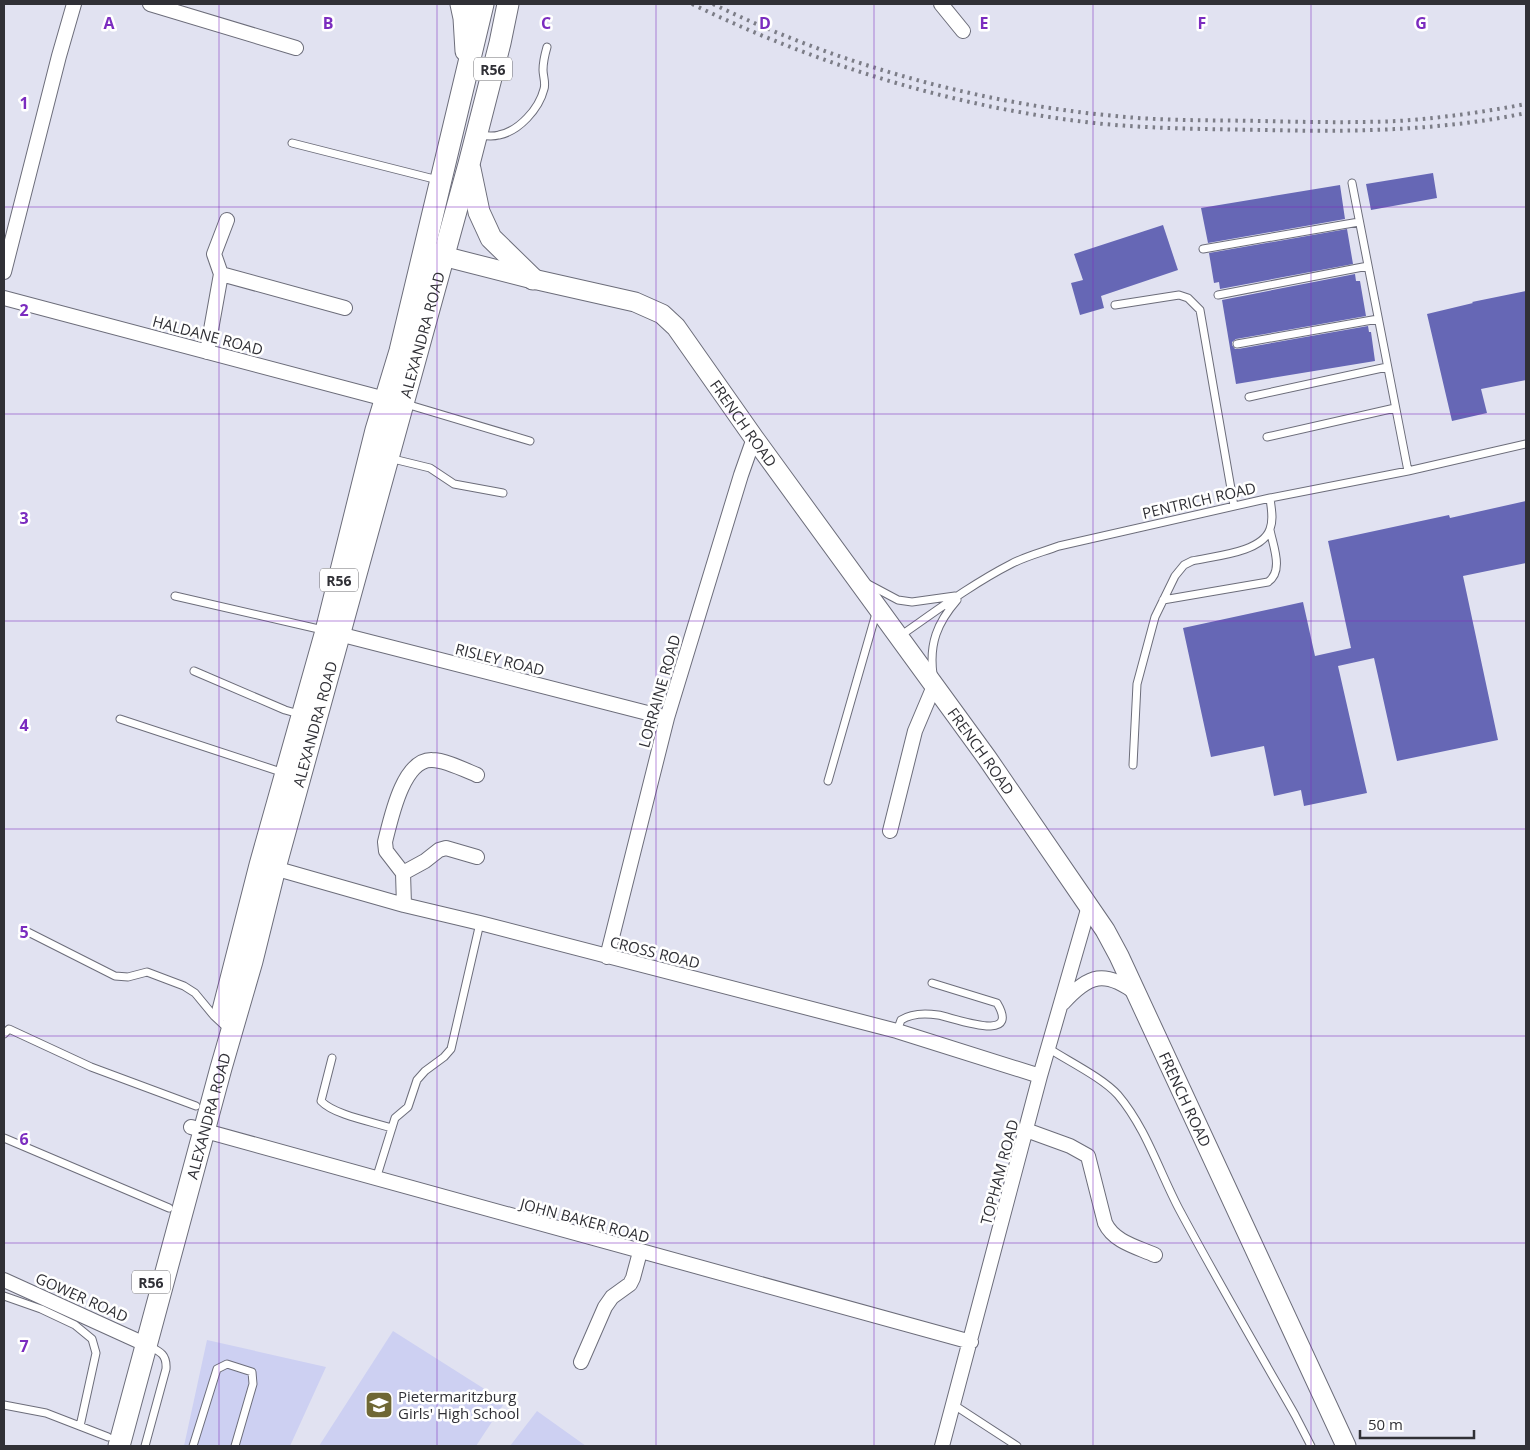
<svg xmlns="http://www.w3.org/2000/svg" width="1530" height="1450" font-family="'Open Sans',sans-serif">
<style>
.green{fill:#cdd0f2}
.building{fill:#6667b5}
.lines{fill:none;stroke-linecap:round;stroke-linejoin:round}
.lane-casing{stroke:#6c6d7a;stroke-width:9}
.street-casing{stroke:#6c6d7a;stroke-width:16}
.secondary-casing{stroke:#6c6d7a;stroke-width:21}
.primary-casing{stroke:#6c6d7a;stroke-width:23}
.lane{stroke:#fff;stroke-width:7}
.street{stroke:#fff;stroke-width:14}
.secondary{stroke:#fff;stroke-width:19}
.primary{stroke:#fff;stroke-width:21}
.rail{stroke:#7c7d87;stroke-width:4;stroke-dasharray:2.5 5;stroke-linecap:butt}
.grid{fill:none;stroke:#7b2cbf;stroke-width:1;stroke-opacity:0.55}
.labels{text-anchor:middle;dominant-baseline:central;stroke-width:5;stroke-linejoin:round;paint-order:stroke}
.shield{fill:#fff;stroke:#6e6e72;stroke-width:1}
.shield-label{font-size:14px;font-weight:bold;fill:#303036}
.street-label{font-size:15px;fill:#303036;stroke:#fff}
.poi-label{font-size:15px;fill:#303036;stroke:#fff;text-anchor:start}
.grid-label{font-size:16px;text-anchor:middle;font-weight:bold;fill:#7b2cbf;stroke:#fff;stroke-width:5;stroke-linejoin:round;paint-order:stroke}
</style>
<rect width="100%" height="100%" fill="#e1e2f1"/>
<path class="green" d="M393 1331 505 1402 476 1446H319Z
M207 1340 326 1367 290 1446H184Z
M537 1411 586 1446H510Z"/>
<path class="building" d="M1433 173 1437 198 1371 210 1366 184Z
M1340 185 1345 219 1208 243 1201 208Z
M1163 225 1178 270 1101 296 1104 308 1080 315 1071 283 1083 280 1074 254Z
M1347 229 1353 264 1220 289 1219 282 1214 283 1209 253Z
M1355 274 1356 281H1360L1366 316 1236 339 1232 342V345L1235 349H1238L1368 326 1369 332H1371L1375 361 1236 384 1222 300Z
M1526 291V380L1481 389 1487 413 1452 421 1427 314 1473 303 1472 302Z
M1526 501V563L1463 576 1498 740 1397 761 1374 658 1338 666 1367 793 1304 806 1301 790 1274 796 1264 746 1211 757 1183 628 1303 602 1315 656 1351 648 1328 541 1449 515 1450 518Z"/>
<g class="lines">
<defs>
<path id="lane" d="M480 135C486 136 492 137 499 135 519 131 539 109 544 89 546 83 543 76 543 70 543 62 545 54 547 47
M292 143 438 180
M1352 183 1408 471
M1203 249 1359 222
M1218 295 1368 266
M1115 305 1179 295 1188 298 1200 310 1234 506
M1237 344 1378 319
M1249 397 1387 367
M406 404 530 441
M1267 437 1395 408
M389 458 430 468 454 484 503 493
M868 584 898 600 912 602 955 596
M175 596 323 630
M1163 600 1268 582C1284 571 1273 546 1270 530
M900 636C936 611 972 584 1011 564 1026 556 1043 552 1059 546L1270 498 1408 471 1526 444
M194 671 285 710 299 714
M933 674C929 644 937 623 957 600
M120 719 284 773
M1133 765 1137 684 1155 617 1175 576 1184 565 1192 561C1213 556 1262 553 1270 529 1274 519 1271 508 1270 498
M828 781 877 610
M26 931 115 976 128 977 147 972 184 986 195 993 214 1016 229 1030
M897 1031 901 1020C912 1013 925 1013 938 1015 952 1017 1022 1045 997 1003L932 983
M4 1034 9 1029 91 1067 196 1106
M1048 1048C1068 1061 1103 1078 1118 1095 1146 1128 1159 1171 1179 1209 1216 1278 1256 1347 1295 1415L1311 1446
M332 1058 321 1101C334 1115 373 1122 392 1128
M4 1138 169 1208
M376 1179 395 1118 408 1107 417 1080 425 1071 444 1057 451 1049 480 923
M4 1296 41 1309 75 1325 92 1339 96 1353 80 1426
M4 1405 46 1413 108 1437
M954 1405 1017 1446
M145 1446 166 1369C167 1355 161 1352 149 1346
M193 1446 217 1369 227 1364 252 1372 253 1384 235 1446"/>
<path id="street" d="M150 4 296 48
M941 4 963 31
M4 272 59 56 74 4
M221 274 345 308
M4 298 393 401
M207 352 221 274 214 254 227 220
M331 632 667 718
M890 831 915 731 934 686
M267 866 404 905 480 923 897 1031 1040 1076
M403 873 425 861 439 850 446 848 477 857
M404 905 403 873 386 851 385 842C391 818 403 759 432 760 445 760 465 770 477 775
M607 957 667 718 741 475 754 438
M1063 1003C1089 974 1105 970 1136 993
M191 1127 971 1342
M1026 1130 1070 1146 1088 1156 1105 1223C1114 1242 1137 1247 1155 1255
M4 1280 147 1345
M581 1362 605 1307 612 1297 630 1284 633 1278 640 1252
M942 1446 1040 1076 1089 906"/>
<g id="secondary">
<path id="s1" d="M431 253 533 279 635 302 662 314 676 327 754 438 987 758 1105 930 1119 956 1346 1446"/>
</g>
<g id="primary">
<path d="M461 4 464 18 466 51"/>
<path d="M470 169 479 212 491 238 533 279"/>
<path d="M223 1010 260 865 326 631 376 430 400 351 483 4"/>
<path id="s2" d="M119 1446 221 1068 252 961 275 868 469 164 500 43 508 4"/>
</g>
</defs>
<use href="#lane" class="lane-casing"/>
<use href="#street" class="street-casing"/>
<use href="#secondary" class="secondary-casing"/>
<use href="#primary" class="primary-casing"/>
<use href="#lane" class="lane"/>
<use href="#street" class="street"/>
<use href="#secondary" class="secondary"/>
<use href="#primary" class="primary"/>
<path class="rail" d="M692 4C818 65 953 107 1094 123 1151 129 1208 129 1265 130 1353 132 1440 131 1526 113
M713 4C841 66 984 105 1126 117 1170 121 1215 120 1260 121 1306 122 1352 123 1398 121 1441 118 1484 112 1526 104"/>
</g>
<path class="grid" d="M219 4V1446M437 4V1446M656 4V1446M874 4V1446M1093 4V1446M1311 4V1446M4 207H1526M4 414H1526M4 621H1526M4 829H1526M4 1036H1526M4 1243H1526"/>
<defs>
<symbol id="school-square" viewBox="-11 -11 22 22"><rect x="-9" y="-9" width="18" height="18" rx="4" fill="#6f6734" stroke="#fff"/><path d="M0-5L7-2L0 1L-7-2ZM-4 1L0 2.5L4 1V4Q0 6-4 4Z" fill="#fff"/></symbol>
</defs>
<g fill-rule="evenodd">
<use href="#school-square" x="363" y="1389" width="32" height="32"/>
</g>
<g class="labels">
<g class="shield">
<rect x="474" y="57.5" width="38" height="23" rx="4"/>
<rect x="320" y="568.5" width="38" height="23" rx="4"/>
<rect x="132" y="1270.5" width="38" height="23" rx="4"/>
</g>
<g class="shield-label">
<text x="493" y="69">R56</text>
<text x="339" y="580">R56</text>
<text x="151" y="1282">R56</text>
</g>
<g class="street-label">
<text transform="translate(208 335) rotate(15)">HALDANE ROAD</text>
<text stroke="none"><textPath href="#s2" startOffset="1152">ALEXANDRA ROAD</textPath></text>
<text stroke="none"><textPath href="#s1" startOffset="376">FRENCH ROAD</textPath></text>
<text transform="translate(1199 500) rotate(-13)">PENTRICH ROAD</text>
<text transform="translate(500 659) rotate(14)">RISLEY ROAD</text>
<text transform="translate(659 691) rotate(-74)">LORRAINE ROAD</text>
<text stroke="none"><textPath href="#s2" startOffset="748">ALEXANDRA ROAD</textPath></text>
<text stroke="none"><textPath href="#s1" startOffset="781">FRENCH ROAD</textPath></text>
<text transform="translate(655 952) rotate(14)">CROSS ROAD</text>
<text stroke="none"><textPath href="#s1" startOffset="1186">FRENCH ROAD</textPath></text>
<text stroke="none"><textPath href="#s2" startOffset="342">ALEXANDRA ROAD</textPath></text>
<text transform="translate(999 1172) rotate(-75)">TOPHAM ROAD</text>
<text transform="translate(585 1220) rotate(15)">JOHN BAKER ROAD</text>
<text transform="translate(82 1297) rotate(24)">GOWER ROAD</text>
</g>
<g class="poi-label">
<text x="398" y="1396">Pietermaritzburg<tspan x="398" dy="17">Girls' High School</tspan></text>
</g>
</g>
<g class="grid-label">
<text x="109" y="29">A</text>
<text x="328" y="29">B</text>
<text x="546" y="29">C</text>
<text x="765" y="29">D</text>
<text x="984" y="29">E</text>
<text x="1202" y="29">F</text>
<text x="1421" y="29">G</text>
<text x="24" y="109">1</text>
<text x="24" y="316">2</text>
<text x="24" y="524">3</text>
<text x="24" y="731">4</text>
<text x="24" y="938">5</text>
<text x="24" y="1145">6</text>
<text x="24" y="1352">7</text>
</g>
<rect width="1530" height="1450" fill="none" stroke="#303036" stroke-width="10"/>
<path d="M1360 1430v8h114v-8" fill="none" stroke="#303036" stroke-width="2.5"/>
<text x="1368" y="1430" font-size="15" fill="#303036" stroke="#ffffff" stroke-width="4" paint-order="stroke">50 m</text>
</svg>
